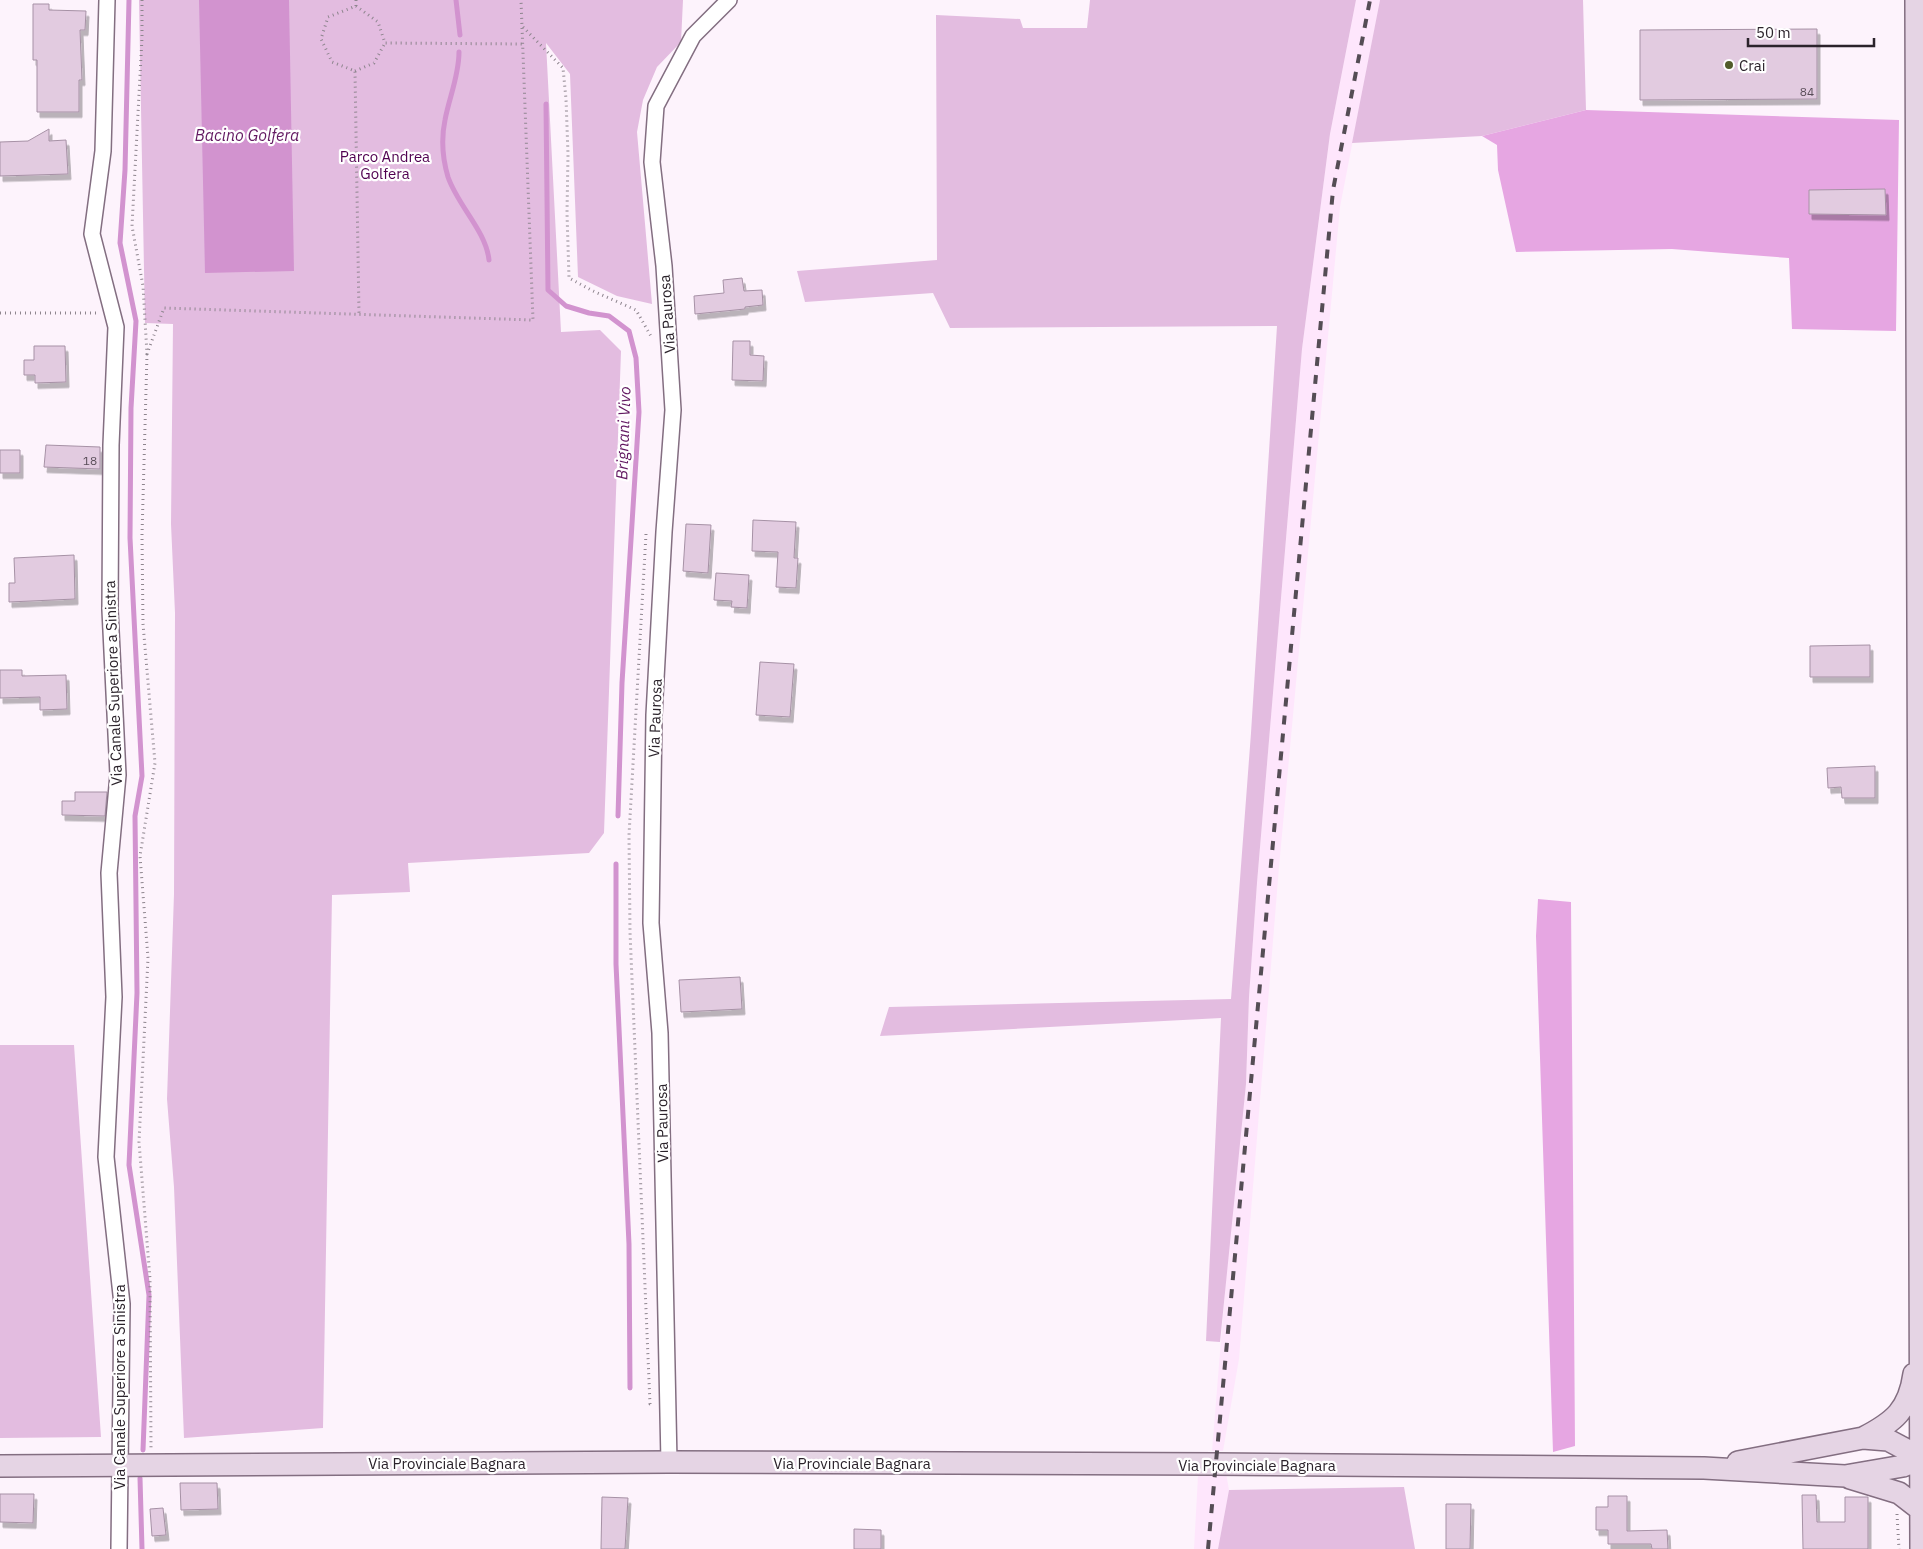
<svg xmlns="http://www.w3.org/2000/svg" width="1923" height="1549" font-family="'IBM Plex Sans',sans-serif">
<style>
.built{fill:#fee6fc}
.green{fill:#e3bce0}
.forest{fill:#e6a6e2}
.water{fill:#d293cf}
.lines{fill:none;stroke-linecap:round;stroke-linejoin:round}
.stream{stroke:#d293cf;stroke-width:5}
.building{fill:#e2cbe0;stroke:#a691a5;filter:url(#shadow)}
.minor-casing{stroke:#836e81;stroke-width:18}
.secondary-casing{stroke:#836e81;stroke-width:24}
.path{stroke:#8e858e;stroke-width:3;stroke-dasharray:1 4;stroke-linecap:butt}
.minor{stroke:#fff;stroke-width:15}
.secondary{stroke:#e5d4e4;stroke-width:21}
.rail{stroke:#554d55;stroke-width:4;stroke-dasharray:9 9;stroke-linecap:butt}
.poi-dot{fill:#525c2b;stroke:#fff;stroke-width:2}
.labels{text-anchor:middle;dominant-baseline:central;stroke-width:4.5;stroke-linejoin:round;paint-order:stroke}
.number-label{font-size:12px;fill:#594d58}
.poi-label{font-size:15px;fill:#2b232b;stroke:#fff;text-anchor:start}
.park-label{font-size:15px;fill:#510251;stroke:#fff}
.street-label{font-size:15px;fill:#2b232b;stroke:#fff}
.water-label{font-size:16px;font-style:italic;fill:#621861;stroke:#fff}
</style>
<defs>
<filter id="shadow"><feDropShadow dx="3" dy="5.5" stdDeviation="0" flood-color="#0004"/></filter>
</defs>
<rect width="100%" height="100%" fill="#fdf3fc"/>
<path class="built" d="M1356 0H1380L1340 207 1279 867 1239 1359 1223 1451H1212L1230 1229 1246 1084 1249 997 1257 883 1302 349 1330 134Z
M1226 1473 1229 1490 1218 1549H1194L1198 1476Z"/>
<path class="green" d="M139 0H683L681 42 657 67 643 100 637 132 652 304 617 296 578 277 570 74 546 43 561 332 600 330 621 351 604 833 589 853 408 863 410 892 332 895 323 1428 184 1438 174 1187 167 1099 174 894 175 613 171 524 173 324 145 323Z
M1090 0H1356L1330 134 1302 349 1257 883 1249 997 1246 1084 1220 1342 1206 1341 1221 1018 880 1036 889 1007 1231 999 1251 733 1277 326 950 328 933 293 805 302 797 271 937 260 936 15 1020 19 1023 28H1087Z
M1380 0H1583L1586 110 1482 136 1352 143Z
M0 1045H74L101 1437 0 1438Z
M1404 1487 1415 1549H1218L1229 1490Z"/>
<path class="forest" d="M1586 110 1899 120 1896 331 1792 329 1789 258 1672 249 1516 252 1498 170 1497 145 1482 136Z
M1538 899 1571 902 1575 1446 1553 1452 1536 936Z"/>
<path class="water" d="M199 0H289L294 271 205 273Z"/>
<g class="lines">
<path class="stream" d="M129 0 125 170 120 243 136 321 131 408 130 538 142 776 135 816 137 993 129 1165 149 1295 143 1450
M456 0 460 35
M459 52C459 76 449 98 445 120 441 139 443 160 448 177 458 206 486 231 489 260
M546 104 548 290 566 306 589 313 609 316 629 331 636 358 639 412 622 683 618 816
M616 864V964L629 1244 630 1388
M140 1478 142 1549"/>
</g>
<path class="building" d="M33 4H49V10L86 11 85 30H80L82 80H79V112H37V60H33Z
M1817 29V99L1640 100V30Z
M49 129V141L66 140 68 174 0 176V142L28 141Z
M1885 189 1886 215 1809 214V190Z
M742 278 744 291 762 290 763 305 745 307V309L695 314 694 296 724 293 723 280Z
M733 341H750V355L764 356 763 381 732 380Z
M34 346H65L66 382 35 383V375H24V360H34Z
M46 445 100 447V469L44 467Z
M0 450H20V473H0Z
M753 520 796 522 794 558H798L796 588 776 587 778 552 752 551Z
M686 524 711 525 708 573 683 571Z
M74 555 75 599 9 602V583H15L14 558Z
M716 573 749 575 747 608 731 607 732 601 714 600Z
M1870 645V677H1810V646Z
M760 662 794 664 790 717 756 715Z
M0 670H22V676L66 675 67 709 40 710V697L0 698Z
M1875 766V798H1842L1841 787 1828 788 1827 768Z
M75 792H107L105 816 62 815V801H75Z
M740 977 742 1009 681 1012 679 980Z
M180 1483H217L218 1509 181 1510Z
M0 1494H34L33 1523 0 1522Z
M1802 1495H1816L1817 1522H1845V1497H1868V1549H1803Z
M1608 1496H1627V1531L1667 1530 1668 1549H1652L1651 1544H1608V1530H1596V1507H1608Z
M602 1497 628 1498 625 1549H601Z
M1446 1504H1471L1470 1549H1446Z
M163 1508 166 1535 152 1536 150 1509Z
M854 1529 881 1530V1549H854Z"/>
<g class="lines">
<defs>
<path id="minor" d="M107 0 103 151 92 234 116 327 111 445 110 610 118 775 109 873 114 997 106 1157 122 1304 119 1549
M669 1462 660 1033 651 923 654 715 664 532 673 410 664 266 652 162 656 106 693 36 729 0"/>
<path id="secondary" d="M1916 0 1921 1549
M1863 1438C1894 1422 1909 1410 1914 1374
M1738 1462 1863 1438 1888 1440 1922 1458
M0 1466 669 1462 1215 1464 1704 1468 1845 1476 1903 1466 1922 1458
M1850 1478 1899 1493 1921 1510"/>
</defs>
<use href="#minor" class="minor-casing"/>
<use href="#secondary" class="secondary-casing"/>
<path class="path" d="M142 0V38L132 226 143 286 147 354 164 308 533 320 521 0
M356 0V6L328 17 321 39 332 62 355 71 359 314
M356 6 378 22 385 43 523 44
M523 27 563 68 566 99 568 154 567 213 569 278 593 291 636 310 652 338
M355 71 374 63 385 43
M0 313H96
M147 354 142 535 143 624 155 763 140 856 148 958 139 1142 150 1279 151 1448
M646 534 629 835 630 932 650 1404H653
M1897 1514 1899 1549"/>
<use href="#minor" class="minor"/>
<use href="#secondary" class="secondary"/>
<path class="rail" d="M1208 1549 1333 190 1370 0"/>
</g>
<circle class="poi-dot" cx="1729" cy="65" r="5"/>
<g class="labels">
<g class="number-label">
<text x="1807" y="91">84</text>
<text x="90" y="460">18</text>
</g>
<g class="poi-label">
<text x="1739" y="65">Crai</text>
</g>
<g class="park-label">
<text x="385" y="156">Parco Andrea<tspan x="385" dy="17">Golfera</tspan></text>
</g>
<g class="street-label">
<text transform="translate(667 314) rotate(-94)">Via Paurosa</text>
<text transform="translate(113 683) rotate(-92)">Via Canale Superiore a Sinistra</text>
<text transform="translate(655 718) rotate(-88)">Via Paurosa</text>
<text transform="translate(662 1123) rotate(-91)">Via Paurosa</text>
<text transform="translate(119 1387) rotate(-90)">Via Canale Superiore a Sinistra</text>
<text x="447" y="1463">Via Provinciale Bagnara</text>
<text x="852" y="1463">Via Provinciale Bagnara</text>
<text x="1257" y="1465">Via Provinciale Bagnara</text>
</g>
<g class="water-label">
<text x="247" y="135">Bacino Golfera</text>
<text transform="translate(623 433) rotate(-88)">Brignani Vivo</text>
</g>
</g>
<path d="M1748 38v8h126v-8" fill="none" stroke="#2b232b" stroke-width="2.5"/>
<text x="1756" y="38" font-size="15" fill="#2b232b" stroke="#ffffff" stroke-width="4" paint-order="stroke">50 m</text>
</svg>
